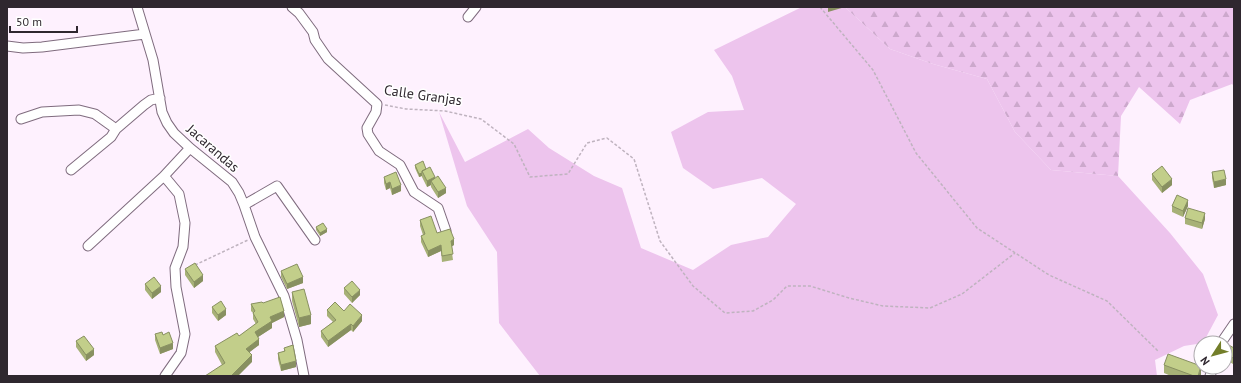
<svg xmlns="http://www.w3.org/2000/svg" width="1241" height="383" font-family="'PT Sans',sans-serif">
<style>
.grass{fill:#edc4ed}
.forest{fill:url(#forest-firs)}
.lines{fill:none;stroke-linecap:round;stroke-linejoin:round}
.minor-casing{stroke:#7f6b7e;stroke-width:11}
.path{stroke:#bfb3bf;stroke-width:1.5;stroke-dasharray:3 2;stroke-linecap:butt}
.minor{stroke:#fff;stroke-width:9}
.wall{fill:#a7b177}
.shaded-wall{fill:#889061}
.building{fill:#c2ce8a;stroke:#889061}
.labels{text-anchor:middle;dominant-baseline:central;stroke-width:3;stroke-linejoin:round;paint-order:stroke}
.street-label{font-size:14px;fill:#2f272f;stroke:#fff}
</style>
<defs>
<pattern id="forest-firs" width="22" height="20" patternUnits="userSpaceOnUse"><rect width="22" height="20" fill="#edc4ed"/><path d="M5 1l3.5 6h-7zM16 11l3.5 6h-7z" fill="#cca8cc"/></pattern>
</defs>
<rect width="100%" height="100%" fill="#fef1fe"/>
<path class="grass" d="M802 7H845L890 49 933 64 987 79 1015 132 1051 170 1118 176 1170 233 1203 274 1218 315 1203 343 1184 346 1155 360 1157 376H540L499 323 497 252 467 206 439 112 465 162 528 129 549 148 594 176 622 188 641 248 693 270 731 245 768 237 796 204 762 178 713 189 683 168 671 132 708 112 744 110 732 76 714 50Z"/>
<path class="forest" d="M845 7H1234V86L1232 84 1190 100 1180 124 1139 87 1121 116 1118 176 1051 170 1015 132 987 79 933 64 890 49Z"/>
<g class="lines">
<defs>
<path id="minor" d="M137 7 153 60 162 112 167 123 174 133 190 148 232 182 239 193 244 205 255 237 284 296 297 340 304 376
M292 7 299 13 313 32 315 40 328 59 377 104 376 112 367 128 368 134 379 151 400 165 414 192 438 208 446 231
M468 17 476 7
M7 46 23 48 42 47 145 34
M21 119 42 112 79 110 95 114 116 129
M71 170 111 137 116 129 144 105 151 100 160 98
M164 176 179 194 185 223 183 247 175 268 176 287 185 334 181 353 165 376
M244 205 277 186 315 240
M88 246 164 176 190 148
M1221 343 1234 324
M1210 376 1213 367"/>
</defs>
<use href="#minor" class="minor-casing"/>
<path class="path" d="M820 7 873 70 916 153 977 228 1049 275 1107 301 1158 351
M385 105 406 109 445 111 481 119 514 144 530 177 568 174 587 143 607 138 634 159 660 241 693 286 725 313 753 311 773 300 787 286H810L849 298 883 306 930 308 962 294 1015 253
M195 265 248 240"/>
<use href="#minor" class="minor"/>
</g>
<path class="wall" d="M415 165 426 169 435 178 446 193 438 198 431 187V185L427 187 422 177V176L419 177 415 168Z
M1212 172 1226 185 1214 188 1212 178Z
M1152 174 1172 185 1162 193 1152 180Z
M384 177 401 191 392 195 390 188 386 190 384 183Z
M1172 206H1188L1183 217 1172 212Z
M1185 218 1205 219 1202 229 1185 224Z
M420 220 437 233 454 245 451 246 453 260 442 262 441 251 428 257 421 242V236L423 235 420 226Z
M316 227 327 232 320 236 316 230Z
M185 269 203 281 194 288 185 275Z
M281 271 303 283 287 289 281 277Z
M145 284 161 292 152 299 145 290Z
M344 288 360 295 352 303 344 294Z
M292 292 311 324 299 327 292 301Z
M263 303 284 317 272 323V328L258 337 259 345 249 352 252 362 222 365 215 352V346L239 336 256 324 253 319V313L251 311V304Z
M212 307 226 315 218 321 212 313Z
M327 310 344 311 362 321 353 332 351 330 328 347 321 337V331L333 322 327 316Z
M155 334 173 349 160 354 155 340Z
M76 341 94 355 86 361 76 347Z
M1225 347 1234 348V362L1233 364 1225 359Z
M284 348 296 367 281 371 278 359V353L284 352Z
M1164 365 1201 375V376H1171L1164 373Z"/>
<path class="shaded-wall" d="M828 7H845L828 12Z
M422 173V176L419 177V174Z
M435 177V183L431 181V185L427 187V181Z
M1172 179V185L1162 193V187Z
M1226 179V185L1214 188V182Z
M390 182V188L386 190V184Z
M401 185V191L392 195V189Z
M446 188V193L438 198V192Z
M1188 200V206L1183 217V211Z
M1205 213V219L1202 229V223Z
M327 229V232L320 236V233Z
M454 239V245L451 247V241Z
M441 245V251L428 257V251Z
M203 275V281L194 288V282Z
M303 277V283L287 289V284Z
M161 286V292L152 299V293Z
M360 290V295L352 303V297Z
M226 309V315L218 321V315Z
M284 311V317L272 323V328L255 339V332L270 317Z
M311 315V324L299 327V318Z
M362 315V321L353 332V326Z
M351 324V330L328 347V341Z
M259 339V345L246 355V349Z
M173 343V349L160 354V348Z
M94 349V355L86 361V355Z
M252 355V362L238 376H232V375Z
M1234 356V362L1233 364V358Z
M296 361V367L281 371V365Z
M1201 367V376H1198Z"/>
<path class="building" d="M423 161 426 169 422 171V173L419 174 415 165Z
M1162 166 1172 179 1162 187 1152 174Z
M430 167 435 177 427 181 422 171Z
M1224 170 1226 179 1214 182 1212 172Z
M396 172 401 185 392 189 390 182 386 184 384 177Z
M438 176 446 188 438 192 431 181Z
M1177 195 1188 200 1183 211 1172 206Z
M1188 208 1205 213 1202 223 1185 218Z
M431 216 437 233 450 229 454 239 451 241 453 254 442 256 441 245 428 251 421 236 425 234 420 220Z
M323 223 327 229 320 233 316 227Z
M195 263 203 275 194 282 185 269Z
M297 264 303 277 287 284 281 271Z
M154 277 161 286 152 293 145 284Z
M352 281 360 290 352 297 344 288Z
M304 289 311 315 299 318 292 292Z
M280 297 284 311 270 317 272 321 255 332 259 339 246 349 252 355 232 375 233 376H205L225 363 215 346 237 333 239 336 258 322 253 313 255 311 251 304 262 302 263 303Z
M221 301 226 309 218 315 212 307Z
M335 302 344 311 350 304 362 315 353 326 351 324 328 341 321 331 336 320 327 310Z
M162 332 163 335 169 332 173 343 160 348 155 334Z
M84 336 94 349 86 355 76 341Z
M1227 344 1234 348V356L1233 358 1225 353V347Z
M293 345 296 361 281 365 278 353 285 351 284 348Z
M1168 354 1201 366 1198 376H1194L1164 365Z"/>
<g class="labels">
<g class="street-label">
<text transform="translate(423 95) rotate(8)">Calle Granjas</text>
<text transform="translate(213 148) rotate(41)">Jacarandas</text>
</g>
</g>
<rect width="1241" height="383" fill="none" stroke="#2f272f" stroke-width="16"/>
<g transform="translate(1213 355) rotate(234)"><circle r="19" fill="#ffffff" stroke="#aca9ac"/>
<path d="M0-3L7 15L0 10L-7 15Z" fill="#737e2a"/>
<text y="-6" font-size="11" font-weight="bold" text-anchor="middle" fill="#2f272f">N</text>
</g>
<path d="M10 26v6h67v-6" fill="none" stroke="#2f272f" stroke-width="2"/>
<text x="16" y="26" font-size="12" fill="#2f272f" stroke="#ffffff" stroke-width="3" paint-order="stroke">50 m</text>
</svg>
